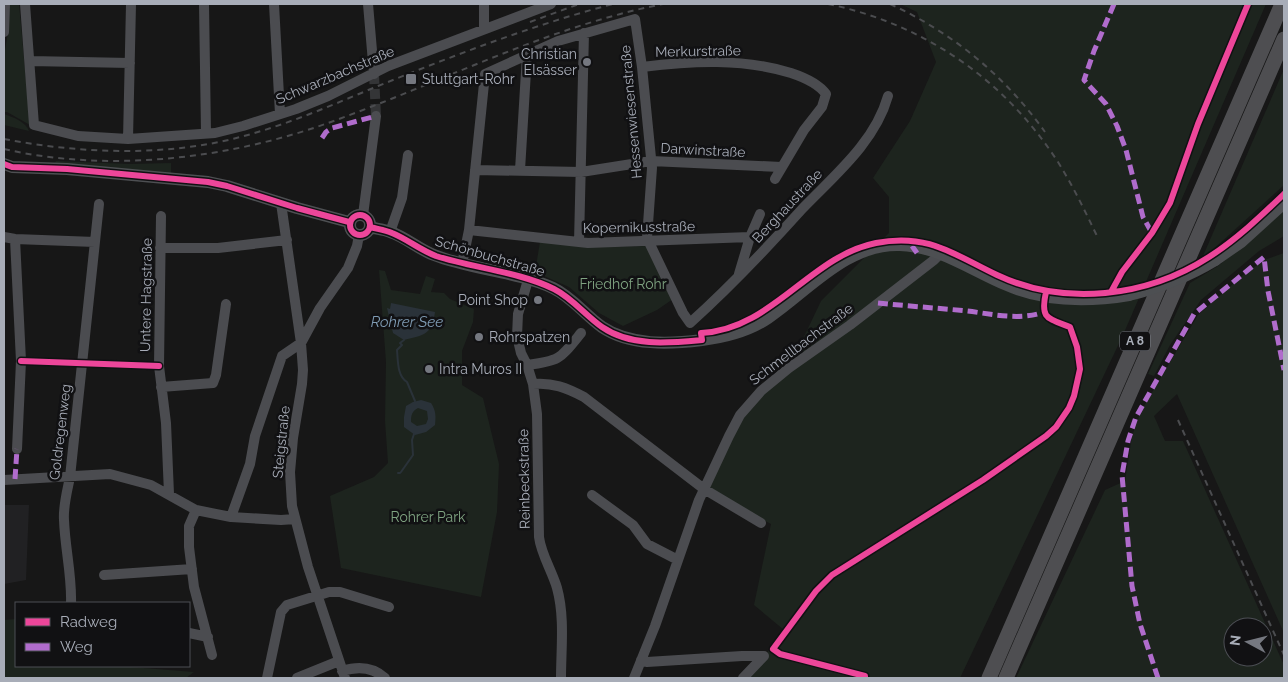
<svg xmlns="http://www.w3.org/2000/svg" width="1288" height="682" font-family="Raleway,sans-serif">
<style>
.built{fill:#212123}
.green{fill:#1d241e;fill-rule:evenodd}
.water{fill:#2a3239;fill-rule:evenodd}
.lines{fill:none;stroke-linecap:round;stroke-linejoin:round}
.stream{stroke:#2a3239;stroke-width:2}
.minor-tunnel{stroke:#343537;stroke-width:10;stroke-dasharray:10 5;stroke-linecap:butt}
.minor{stroke:#4b4c50;stroke-width:10}
.major{stroke:#4d4f52;stroke-width:12}
.highway{stroke:#4e4e51;stroke-width:15}
.rail{stroke:#4b4c4f;stroke-width:2;stroke-dasharray:6 5;stroke-linecap:butt}
.major-bridge{stroke:#4d4f52;stroke-width:12}
.quiet{stroke:#b06ccc;stroke-width:5;stroke-dasharray:10 5;stroke-linecap:butt}
.cycleway-casing{stroke:#111113;stroke-width:9}
.cycleway{stroke:#ed469a;stroke-width:6}
.poi-dot{fill:#757880;stroke:#111113;stroke-width:2}
.labels{text-anchor:middle;dominant-baseline:central;stroke-width:5;stroke-linejoin:round;paint-order:stroke}
.shield{fill:#111113;stroke:#7b7e86;stroke-width:1}
.shield-label{font-size:12px;font-weight:bold;fill:#a8adb8}
.street-label{font-size:14px;fill:#a8adb8;stroke:#111113}
.poi-label{font-size:14px;fill:#a8adb8;stroke:#111113;text-anchor:start}
.park-label{font-size:14px;fill:#7fa381;stroke:#111113}
.water-label{font-size:15px;font-style:italic;fill:#7f9bb3;stroke:#111113}
</style>
<rect width="100%" height="100%" fill="#171717"/>
<path class="built" d="M4 505H29L26 580 4 584Z"/>
<path class="green" d="M9 4H19L30 125 7 112H4V55L9 27Z
M900 4H1266L1123 335 960 678H746L755 669 784 630 754 605 771 524 704 489 740 415 789 368 821 301 889 233V197L873 178 910 121 936 62 917 12Z
M1284 69V185L1208 254 1203 256Z
M4 114C13 117 26 122 29 131L4 125Z
M56 161 130 164 171 163V175L55 163Z
M1284 211V236L1259 251 1201 300 1170 345 1154 376 1148 374 1190 283 1218 266Z
M540 242 588 247 647 246 673 299 657 310 623 326 599 313 569 287 535 272Z
M1284 253V633L1177 394 1154 416 1165 441H1183L1284 665V678H1016L1105 490 1125 481 1132 436 1141 411 1198 315 1243 275 1264 260ZM1233 627H1263V657H1233Z
M379 270 385 271 391 290 420 294 426 276 435 279 431 292 444 293 450 299 474 309 473 322 462 351V385L483 398 499 464 497 512 481 597 341 568 330 496 374 477 388 463 385 421 386 362Z
M16 619V666H119L194 672 186 678H4V620Z"/>
<path class="water" d="M391 303 435 312C432 335 424 335 404 340L393 333 387 308 390 309Z
M421 400 431 403C436 411 436 416 435 425L426 432 415 435 404 427V417L406 406 413 402ZM418 408 427 411 428 419 426 424 417 426 411 422C411 415 412 411 418 408Z"/>
<g class="lines">
<path class="stream" d="M404 340 400 343 402 345 397 350C398 360 397 376 407 382L415 401
M401 472 413 455 412 440 414 434
M398 473H400"/>
<path class="minor-tunnel" d="M374 74 376 116"/>
<path class="minor" d="M25 4 34 125 78 136 128 139 215 133 243 126 296 109 328 96 388 66 551 4
M204 4 206 133
M274 4 280 114
M368 4 374 74
M484 4V29
M4 32 5 4
M30 61 130 63
M642 67C692 61 742 58 791 73 803 77 818 83 826 94L822 107 804 130 775 179
M128 139 131 4
M475 170 581 172 651 161 781 167
M520 170 527 55
M281 203 301 343 303 370 302 384 293 438 290 472 292 506 308 567 345 678
M363 215 376 116
M161 216 159 366 166 423 169 494
M469 230 588 243 750 237
M390 232 402 198 408 155
M4 237 15 239 95 242
M15 239 21 361 17 449
M579 242 584 33
M160 248H218L287 240
M462 264 469 230 485 74 558 41 635 19 642 67 652 168 647 238 683 313 690 323
M739 274 750 237 760 214
M528 280 518 314 517 336 521 353 527 365 533 384 537 414 539 537C541 554 552 571 557 588 565 617 561 649 561 678
M690 323C730 287 767 248 803 208 835 175 875 142 888 96
M527 365C560 361 560 359 581 333
M533 384C552 382 567 388 584 397L704 489 761 523
M161 387 213 383 216 375 226 304
M4 480 110 474 151 485 196 510 231 517 281 520 295 519
M592 495 633 525 647 544 678 560
M196 510 189 526V547L194 587 212 655
M231 517 250 464 255 436 282 356 301 343 320 308 348 268 357 246 359 235
M104 575 192 569
M71 603C72 576 65 548 64 520 63 506 67 492 70 477L99 204
M189 633 208 637
M641 660 647 662 742 656H764
M342 671C358 666 373 667 385 678
M267 678 281 612 287 605 329 592H340L389 607
M297 678 339 661
M634 678 655 626 699 500 729 436 740 415 761 391 789 368 850 325 934 260 941 253
M743 678 764 656"/>
<path class="major" d="M4 164 12 167 67 169 208 182 227 186 297 208 349 222
M350 225a10 10 0 1 1 20 0a10 10 0 1 1-20 0Z
M370 227C376 229 384 229 390 232 406 237 418 249 434 255 472 270 516 271 553 288 572 297 585 315 602 327 630 346 670 344 702 340 726 337 749 331 768 318 808 291 847 243 900 245 939 246 971 270 1007 285 1046 302 1087 302 1129 295
M1215 260 1241 242 1284 203"/>
<path class="highway" d="M989 678 1282 4
M1006 678 1284 39"/>
<path class="rail" d="M828 4C924 24 1004 79 1058 162 1073 186 1085 211 1097 236
M890 4C953 33 1005 76 1045 132
M530 22 579 4
M4 139C72 152 146 156 214 143 271 132 325 108 378 86 455 55 533 25 613 4
M4 149C108 173 228 159 328 123 440 83 547 27 663 4
M1178 420 1284 655"/>
<path class="major-bridge" d="M1129 295C1160 287 1187 277 1215 260"/>
<path class="quiet" d="M1114 4 1094 51 1084 80 1106 104 1117 126 1126 150 1143 217 1152 233
M322 138 326 132 332 128 376 116
M912 246 917 253
M878 303C907 306 937 308 967 311 993 314 1019 321 1044 312
M15 479 17 449
M1158 678 1140 624 1132 586 1122 475 1128 441 1136 417 1194 314 1264 257 1268 291 1284 370"/>
<defs>
<path id="cycleway" d="M4 164 12 167 67 169 208 182 227 186 297 208 349 222
M350 225a10 10 0 1 1 20 0a10 10 0 1 1-20 0Z
M370 227C377 229 385 230 392 233 407 239 420 250 436 256 473 268 520 272 554 289 572 298 585 315 602 327 631 347 669 343 702 340L701 333C772 330 810 256 876 243 928 233 953 254 997 275 1065 307 1147 297 1209 257 1237 239 1261 216 1284 194
M1111 292 1122 272 1152 233 1170 203 1198 124 1248 4
M21 361 159 366
M865 678V676L780 654 773 649 816 591 832 575 983 480 1046 436 1056 427 1069 408 1074 396 1080 369 1077 347 1070 327C1047 318 1040 319 1046 292"/>
</defs>
<use href="#cycleway" class="cycleway-casing"/>
<use href="#cycleway" class="cycleway"/>
</g>
<g class="poi-dot">
<circle cx="587" cy="62" r="5"/>
<rect x="405" y="73" width="12" height="12" rx="2.5"/>
<circle cx="538" cy="300" r="5"/>
<circle cx="479" cy="337" r="5"/>
<circle cx="429" cy="369" r="5"/>
</g>
<g class="labels">
<rect class="shield" x="1120" y="331.5" width="30" height="19" rx="4"/>
<g class="shield-label">
<text x="1135" y="341">A 8</text>
</g>
<g class="street-label">
<text transform="translate(698 51) rotate(-1)">Merkurstraße</text>
<text transform="translate(335 75) rotate(-23)">Schwarzbachstraße</text>
<text transform="translate(631 112) rotate(-95)">Hessenwiesenstraße</text>
<text transform="translate(703 150) rotate(3)">Darwinstraße</text>
<text transform="translate(787 206) rotate(-47)">Berghaustraße</text>
<text transform="translate(639 227) rotate(-1)">Kopernikusstraße</text>
<text transform="translate(490 256) rotate(16)">Schönbuchstraße</text>
<text transform="translate(146 295) rotate(-89)">Untere Hagstraße</text>
<text transform="translate(801 344) rotate(-37)">Schmellbachstraße</text>
<text transform="translate(60 432) rotate(-83)">Goldregenweg</text>
<text transform="translate(281 442) rotate(-84)">Steigstraße</text>
<text transform="translate(524 479) rotate(-91)">Reinbeckstraße</text>
</g>
<g class="poi-label">
<text x="577" y="54" text-anchor="end">Christian<tspan x="577" dy="16">Elsässer</tspan></text>
<text x="422" y="79">Stuttgart-Rohr</text>
<text x="528" y="300" text-anchor="end">Point Shop</text>
<text x="489" y="337">Rohrspatzen</text>
<text x="439" y="369">Intra Muros II</text>
</g>
<g class="park-label">
<text x="623" y="284">Friedhof Rohr</text>
<text x="428" y="517">Rohrer Park</text>
</g>
<g class="water-label">
<text x="407" y="322">Rohrer See</text>
</g>
</g>
<rect width="1288" height="682" fill="none" stroke="#a8adb8" stroke-width="10"/>
<rect x="15" y="602" width="175" height="65" fill="#111113" stroke="#4d4f55"/>
<rect x="25" y="618" width="25" height="8" fill="#ed469a" stroke="#4d4f55"/>
<text x="60" y="627" font-size="15" fill="#a8adb8">Radweg</text>
<rect x="25" y="643" width="25" height="8" fill="#b06ccc" stroke="#4d4f55"/>
<text x="60" y="652" font-size="15" fill="#a8adb8">Weg</text>
<g transform="translate(1248 642) rotate(277)"><circle r="24" fill="#111113" stroke="#4d4f55"/>
<path d="M0-4L9 19L0 12L-9 19Z" fill="#757880"/>
<text y="-8" font-size="14" font-weight="bold" text-anchor="middle" fill="#a8adb8">N</text>
</g>
</svg>
